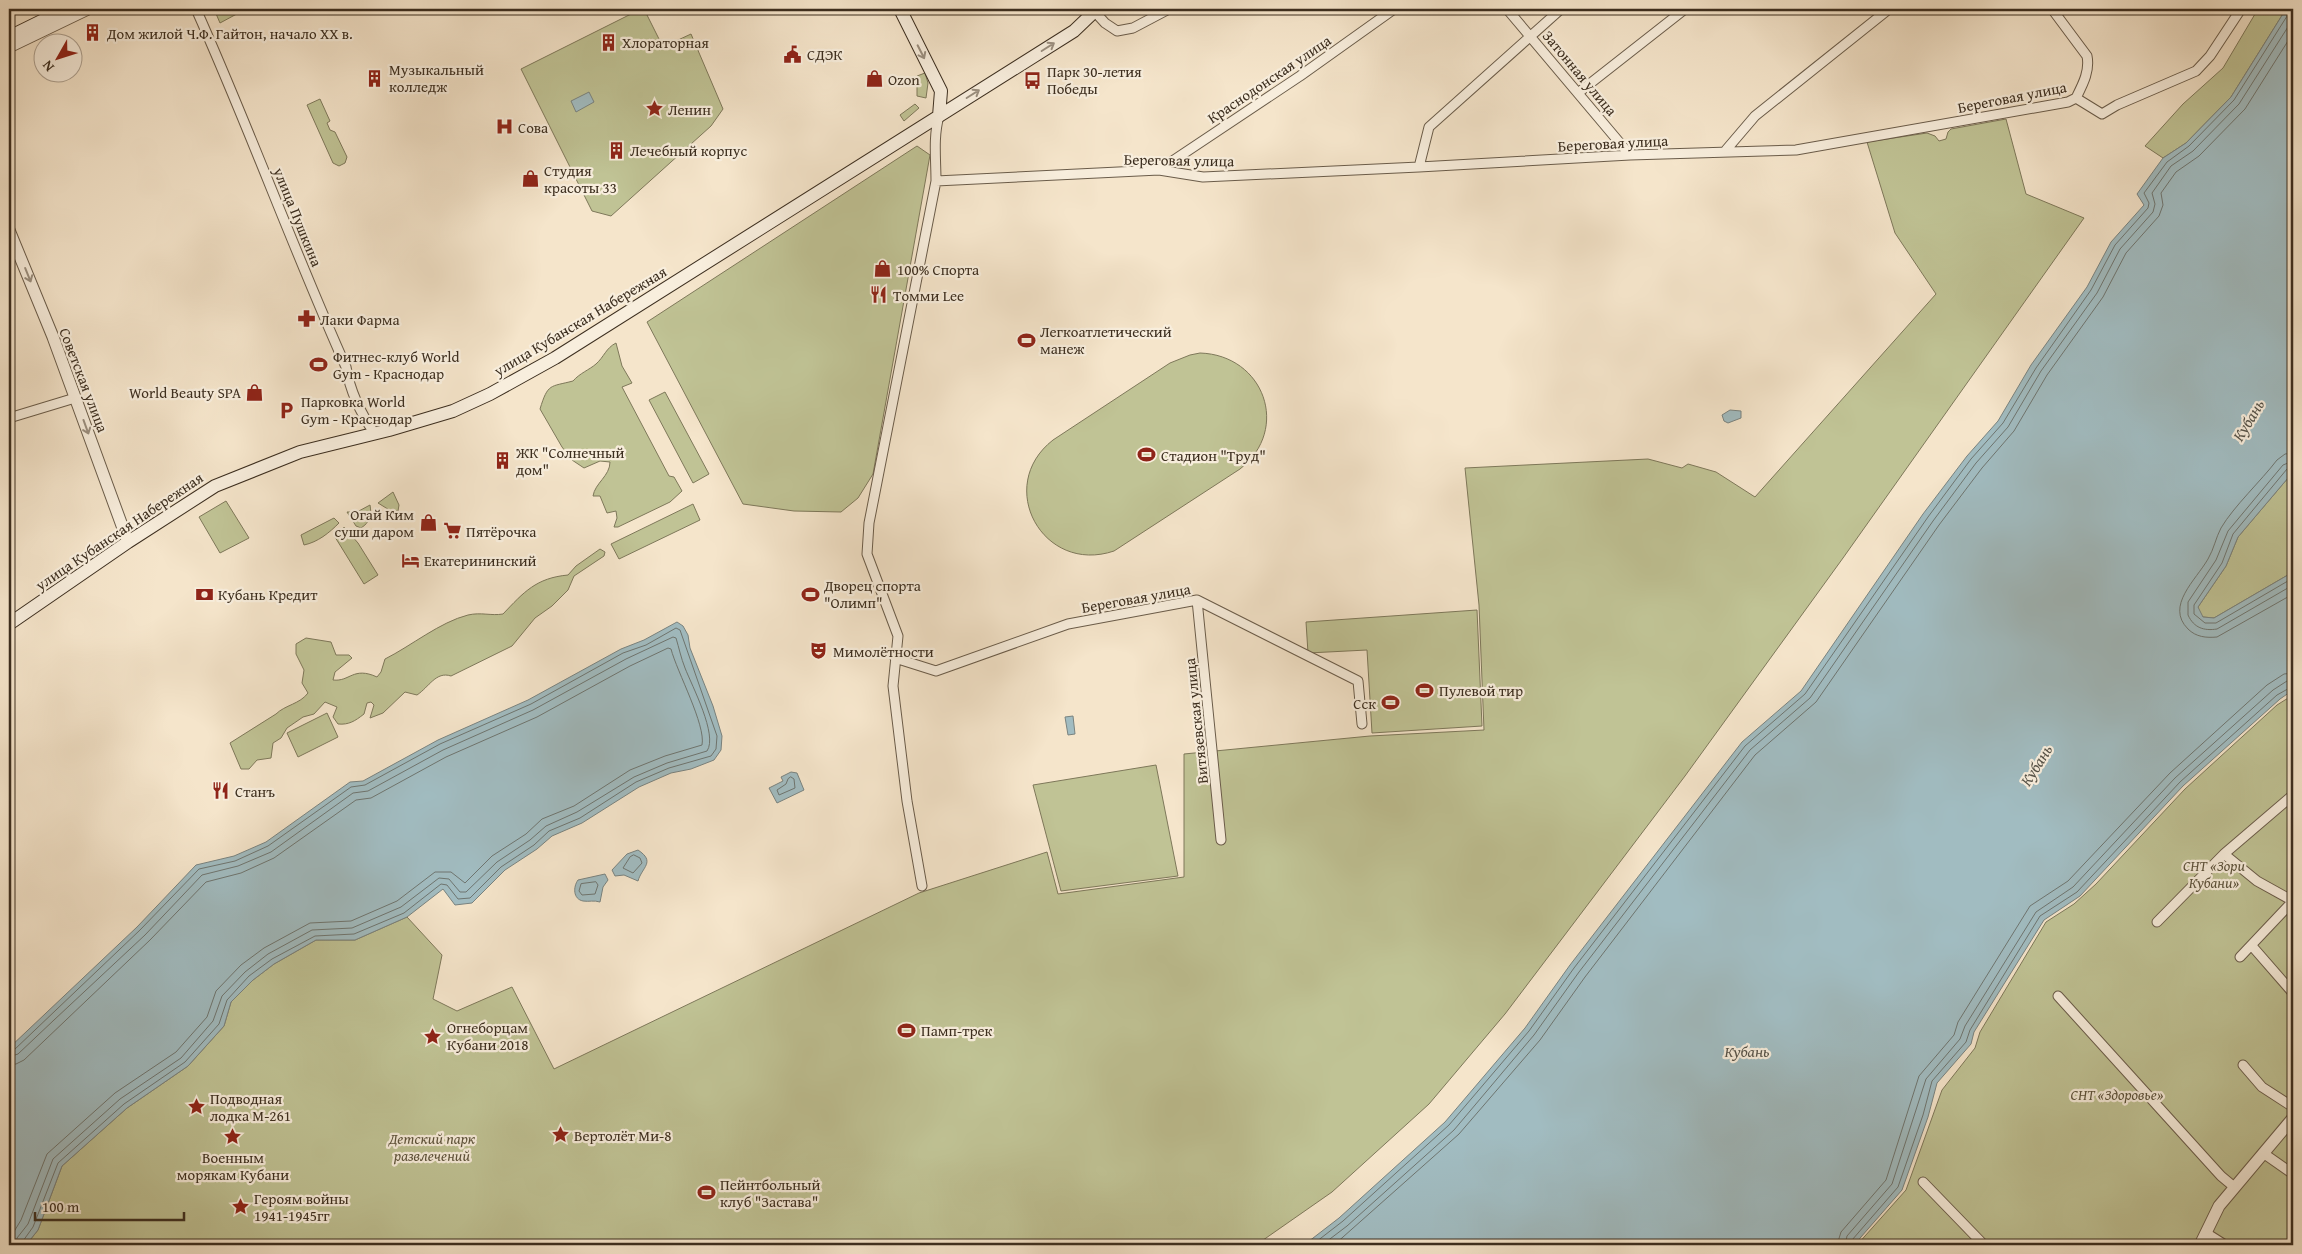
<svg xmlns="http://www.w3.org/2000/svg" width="2302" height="1254" font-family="'Gentium Book Plus',serif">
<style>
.green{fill:#c0c395;stroke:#7e785a}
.water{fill:#a1bcc1;stroke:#798380}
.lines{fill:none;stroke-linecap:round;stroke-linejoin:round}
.shore{stroke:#6e7570;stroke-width:1}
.minor-casing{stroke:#6a5c4a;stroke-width:11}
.tertiary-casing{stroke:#6a5c4a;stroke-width:13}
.secondary-casing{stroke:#3c2e1f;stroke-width:14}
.minor{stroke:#f8eedd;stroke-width:9}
.tertiary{stroke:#f8eedd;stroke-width:11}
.secondary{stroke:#f8eedd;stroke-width:12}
.oneway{stroke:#9a8e7e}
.labels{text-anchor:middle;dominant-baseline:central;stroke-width:4.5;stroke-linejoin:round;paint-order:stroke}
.poi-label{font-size:15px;fill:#3c2e1f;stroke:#f8eedd;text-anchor:start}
.street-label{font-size:15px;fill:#3c2e1f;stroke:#f8eedd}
.park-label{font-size:15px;font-style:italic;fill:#5d533c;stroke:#f8eedd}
.water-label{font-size:16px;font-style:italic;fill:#555248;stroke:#f8eedd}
</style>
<rect width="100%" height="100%" fill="#f5e5cb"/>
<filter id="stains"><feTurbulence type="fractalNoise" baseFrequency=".004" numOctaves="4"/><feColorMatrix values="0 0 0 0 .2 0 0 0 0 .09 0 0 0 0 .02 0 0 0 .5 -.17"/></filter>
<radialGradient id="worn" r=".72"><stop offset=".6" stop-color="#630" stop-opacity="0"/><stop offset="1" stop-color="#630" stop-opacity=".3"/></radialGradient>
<path class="green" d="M214 9H246L220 23Z
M641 9H644L663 47 691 34 723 109 711 126 611 216 592 211 521 69Z
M2258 9H2286L2231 97 2186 143 2163 158 2145 146 2183 104 2223 68Z
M925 73 928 83 926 98 917 96V76Z
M320 99 330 121 327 123 330 130 335 132 347 157 345 163 339 166 333 163 307 105Z
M915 104 919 108 904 121 900 115Z
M2006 119 2026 194 2084 218 1843 558 1685 776 1505 1014 1429 1104 1332 1192 1256 1245H26L38 1230 62 1166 127 1108 188 1066 224 1026 231 1002 253 980 274 964 316 940H355L407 917 442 955 433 999 457 1011 512 987 554 1069 919 893 1047 852 1058 894 1184 877V754L1370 736 1484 730 1479 605 1465 468 1648 459 1682 468 1688 464 1716 472 1755 497 1936 294 1895 233 1867 142 1927 133 1935 136 1939 141 1946 139 1948 132 1951 129Z
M917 146 930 155 873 474 858 498 841 512 794 511 743 504 647 322Z
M616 343 622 366 632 383 622 387 669 476 674 477 682 491 670 502 618 527H614L617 518 616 511 607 513 600 496H593C595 483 610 476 610 462L600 461 584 468 572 460 562 447 540 409C548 383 550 387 573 381 580 373 589 370 596 364 604 357 606 348 616 343Z
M1200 353C1264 355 1291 429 1240 469L1114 551C1043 575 994 486 1053 440L1170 363 1190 355Z
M665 392 709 474 693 483 649 400Z
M2293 468V572L2214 618 2203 617 2199 613 2198 607 2226 566 2238 537 2288 478Z
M393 492 399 505 398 511H391L378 503Z
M226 501 249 538 220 553 199 517Z
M693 504 700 520 619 559 611 544Z
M370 505C372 516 370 522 361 528L356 526 347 512H357Z
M334 518 339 523C329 533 318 542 304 545L301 535Z
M344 527 358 543 378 575 364 584 335 537Z
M600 549 605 552 604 556 574 576 568 590 552 606 535 618 512 646 451 676C436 671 429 687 417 695L405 692 383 713 370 718 374 705 371 702 367 703 364 714C355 721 349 725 338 724L333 717 337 707 325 702 314 714 303 717 287 728 281 738 273 743 271 758 257 760 249 769H241L230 743 276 714C285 705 300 704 308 693L302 683 304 670 296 654V644L306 638 331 642 336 655H349L352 658 335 672 333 680C350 682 353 666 377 677L381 672 385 659C411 646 440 622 468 615 481 612 491 616 503 614 524 592 536 578 568 575L576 566Z
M1477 610 1482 726 1372 733 1367 650 1308 653 1306 622Z
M2293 695V1245H1857L1906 1190 1942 1090 1975 1048 1980 1032 2046 922 2074 904 2096 884 2185 789 2277 705Z
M327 713 338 737 298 757 287 733Z
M1156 765 1178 876 1061 891 1033 785Z"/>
<path class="water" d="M2286 9H2293V468L2288 478 2238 537 2226 566 2198 607 2203 617 2214 618 2293 572V690L2280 699 2183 786 2080 896 2044 920 1974 1032 1971 1044 1937 1083 1928 1117 1902 1190 1854 1245H1304L1339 1218 1445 1122 1525 1028 1570 965 1742 742 1801 691 1923 514 1967 456 1998 421 2031 365 2087 287 2111 242 2144 205 2137 194 2163 158 2186 143 2231 97Z
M589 92 594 102 576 112 571 101Z
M1730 410 1741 411V418L1728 423 1724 421 1722 415Z
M677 622 683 626 688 635 690 648 713 706 722 736 721 750 714 760 691 769 671 773 639 787 582 823 552 836 537 849 505 870 472 903 455 905 443 889 407 917 355 940H316L274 964 253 980 231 1002 224 1026 188 1066 127 1108 62 1166 38 1230 26 1245H9V1048L137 927 196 865 234 856 266 842 350 782 363 781 438 740 528 700 621 649 644 640Z
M1073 716 1075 734 1068 735 1065 717Z
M791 772 797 773 804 790 777 803 769 788 783 781 781 777Z
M638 850C656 862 642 867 638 881L624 875 615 876 612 870 627 854Z
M605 874 608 880 603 887 600 902C594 900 589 902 583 901 573 899 573 887 578 880Z"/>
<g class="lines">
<path class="shore" d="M2293 453 2285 454 2277 460C2261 481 2234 506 2221 528 2216 537 2214 549 2208 559 2196 580 2165 606 2188 629 2196 637 2206 638 2217 637L2293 594
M2293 461 2283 465 2228 531 2216 560 2188 602V615C2194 628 2204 631 2217 629L2293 585
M2293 467 2287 469 2233 534 2222 563 2194 605V614L2205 623H2216L2293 578
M791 777 794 779 795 788 779 795 777 790 786 784 788 779Z
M634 855 640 858 642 863 633 873 623 868 630 857Z
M596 882 598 885 595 894 582 895 579 891 581 884Z
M9 1051 14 1050 140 930 199 869 235 861 268 846 351 787 365 785 440 744 531 704 623 653 646 645 676 628 680 630 717 736 716 749 711 756 669 768 636 782 580 818 549 831 534 845 501 867 470 898 458 899 447 885 441 884 404 913 354 934 315 936 272 959 249 976 227 1000 219 1024 185 1062 124 1104 58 1163 33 1227 23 1241 22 1245
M9 1057 18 1054 54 1020 145 935 202 875 238 866 271 852 353 793 368 791 443 750 533 710 626 659 673 637 676 638C679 648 681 658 685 668 692 686 718 735 707 751L667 763 634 777 577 812 546 826 530 840 497 862 466 892H460L449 879 439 878 401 907 352 928 312 930 268 954 245 972 222 996 213 1021 181 1058 120 1099 53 1159 28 1224 17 1238 16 1245
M9 1065 16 1064 24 1060 150 940 206 882 241 873 274 858 356 800 371 798 446 757 537 717 630 666 668 648 671 649C677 672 706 725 702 745L665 756 630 770 574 806 542 819 526 834 492 856 465 883 451 872H435L397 901 351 921 310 923 264 948 241 965 216 991 207 1017 176 1052 115 1093 47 1154 21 1220 9 1240
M1312 1245 1343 1221 1449 1125 1529 1031 1574 968 1745 746 1805 694 1928 517 1971 459 2003 423 2036 368 2091 290 2115 245 2148 208 2149 203 2144 193 2167 162 2189 146 2234 100 2289 13 2290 9
M1322 1245 1347 1226 1454 1130 1534 1035 1579 972 1750 750 1810 698 1933 521 1976 463 2008 427 2041 371 2097 293 2120 249 2153 212 2155 204 2152 193 2171 166 2193 151 2239 104 2293 19
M1334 1245 1459 1134 1540 1040 1585 977 1755 755 1816 702 1939 525 1982 468 2014 431 2047 375 2103 297 2126 253 2159 216 2163 205 2161 193 2176 172 2199 156 2245 109 2293 33
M1837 1245 1841 1232 1886 1180 1919 1076 1954 1035 1958 1022 2030 906 2068 881 2170 773 2267 685 2284 674 2293 673
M1845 1245 1847 1236 1892 1184 1926 1079 1960 1039 1965 1026 2036 912 2073 887 2175 778 2273 690 2287 681 2293 680
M1851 1245 1852 1240 1898 1187 1923 1115 1932 1081 1966 1042 1970 1030 2040 916 2077 892 2180 782 2277 695 2293 686"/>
<defs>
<path id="minor" d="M196 9C249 127 293 249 346 367 350 391 361 414 375 434
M1507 9 1630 155
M2052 9 2087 56C2090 71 2083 84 2076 98
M1095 12 1105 23 1117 31 1133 28 1169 9
M1578 93 1685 9
M2076 98 2102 114 2117 105 2196 71 2210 56 2241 9
M1726 150 1755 116 1889 9
M1419 167 1429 127 1561 9
M1159 170 1300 76 1394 9
M936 181 1159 170 1203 177 1419 167 1630 155 1796 150 2068 102 2076 98
M9 418 75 398
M1197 600 1221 840
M895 658 936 671 1068 624 1197 600 1358 681 1362 724
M2224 854 2257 881 2293 901
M922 886 907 801 893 686 898 636 867 554 869 523 936 181C936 159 933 137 939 116
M2157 922 2224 854 2293 795
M2252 946 2293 993
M2240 957 2293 901
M2058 996 2221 1176 2233 1186
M2243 1065 2262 1087 2293 1107
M2263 1153 2293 1174
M1923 1182 1984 1245
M2206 1233 2225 1245"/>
<path id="tertiary" d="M9 47 88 9
M9 230 53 337 128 542
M2200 1245 2219 1206 2293 1118"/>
<path id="secondary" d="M900 9 941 91 939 116
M9 37 66 9
M9 624 128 542 215 486 300 452 389 430 453 411 490 394 555 358 1074 31 1097 9"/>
</defs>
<use href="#minor" class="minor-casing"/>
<use href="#tertiary" class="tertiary-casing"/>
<use href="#secondary" class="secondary-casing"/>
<use href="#minor" class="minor"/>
<use href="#tertiary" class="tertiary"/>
<use href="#secondary" class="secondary"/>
</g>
<defs><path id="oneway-shaft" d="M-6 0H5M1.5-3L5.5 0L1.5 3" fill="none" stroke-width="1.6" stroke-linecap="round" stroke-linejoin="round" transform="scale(1.25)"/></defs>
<g class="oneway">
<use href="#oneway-shaft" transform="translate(1048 47) rotate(-32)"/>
<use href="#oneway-shaft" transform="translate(921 52) rotate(63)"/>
<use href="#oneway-shaft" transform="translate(973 94) rotate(-32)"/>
<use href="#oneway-shaft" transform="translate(28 275) rotate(68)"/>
<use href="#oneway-shaft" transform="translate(86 427) rotate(70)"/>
</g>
<defs>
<symbol id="building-bare" viewBox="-9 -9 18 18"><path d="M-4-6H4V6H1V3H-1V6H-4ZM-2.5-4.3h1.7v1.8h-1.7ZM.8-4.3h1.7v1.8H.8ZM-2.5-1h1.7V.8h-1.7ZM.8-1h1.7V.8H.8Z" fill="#8f2418" stroke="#f8eedd" stroke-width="2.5" paint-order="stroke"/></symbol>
<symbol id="civic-bare" viewBox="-9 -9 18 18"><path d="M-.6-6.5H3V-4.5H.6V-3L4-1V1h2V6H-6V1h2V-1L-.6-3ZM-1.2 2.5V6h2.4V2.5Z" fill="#8f2418" stroke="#f8eedd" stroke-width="2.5" paint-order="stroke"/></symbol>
<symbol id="shop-bare" viewBox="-9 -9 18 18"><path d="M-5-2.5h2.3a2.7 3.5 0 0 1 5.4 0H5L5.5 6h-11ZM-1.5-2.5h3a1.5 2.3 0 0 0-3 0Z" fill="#8f2418" stroke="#f8eedd" stroke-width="2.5" paint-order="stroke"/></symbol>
<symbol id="bus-bare" viewBox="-9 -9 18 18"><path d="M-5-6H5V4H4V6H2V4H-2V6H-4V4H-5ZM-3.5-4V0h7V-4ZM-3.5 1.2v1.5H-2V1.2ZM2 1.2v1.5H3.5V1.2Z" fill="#8f2418" stroke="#f8eedd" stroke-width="2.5" paint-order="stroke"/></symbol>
<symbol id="sight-bare" viewBox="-9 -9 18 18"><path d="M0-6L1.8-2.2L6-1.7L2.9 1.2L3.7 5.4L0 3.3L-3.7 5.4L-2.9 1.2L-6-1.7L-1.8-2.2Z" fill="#8f2418" stroke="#f8eedd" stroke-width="2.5" paint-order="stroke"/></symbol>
<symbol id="hospital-bare" viewBox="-9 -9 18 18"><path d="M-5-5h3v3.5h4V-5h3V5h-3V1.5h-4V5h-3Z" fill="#8f2418" stroke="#f8eedd" stroke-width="2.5" paint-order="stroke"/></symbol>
<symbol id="restaurant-bare" viewBox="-9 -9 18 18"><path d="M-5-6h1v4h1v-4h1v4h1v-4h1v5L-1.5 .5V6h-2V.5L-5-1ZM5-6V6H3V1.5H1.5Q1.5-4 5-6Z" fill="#8f2418" stroke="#f8eedd" stroke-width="2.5" paint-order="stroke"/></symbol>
<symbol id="pharmacy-bare" viewBox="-9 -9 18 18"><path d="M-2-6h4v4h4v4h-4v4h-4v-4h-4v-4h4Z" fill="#8f2418" stroke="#f8eedd" stroke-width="2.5" paint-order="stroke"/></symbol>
<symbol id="stadium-bare" viewBox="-9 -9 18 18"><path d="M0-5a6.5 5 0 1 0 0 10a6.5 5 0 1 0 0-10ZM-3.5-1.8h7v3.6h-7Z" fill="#8f2418" stroke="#f8eedd" stroke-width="2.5" paint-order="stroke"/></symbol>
<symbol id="parking-bare" viewBox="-9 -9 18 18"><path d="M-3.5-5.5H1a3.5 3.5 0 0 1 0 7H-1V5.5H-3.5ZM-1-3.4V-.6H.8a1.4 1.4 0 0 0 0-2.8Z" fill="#8f2418" stroke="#f8eedd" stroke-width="2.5" paint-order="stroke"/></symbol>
<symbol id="supermarket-bare" viewBox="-9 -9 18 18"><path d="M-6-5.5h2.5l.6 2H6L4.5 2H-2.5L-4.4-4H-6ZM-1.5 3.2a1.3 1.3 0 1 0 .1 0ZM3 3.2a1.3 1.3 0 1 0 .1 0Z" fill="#8f2418" stroke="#f8eedd" stroke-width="2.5" paint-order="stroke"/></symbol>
<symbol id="hotel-bare" viewBox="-9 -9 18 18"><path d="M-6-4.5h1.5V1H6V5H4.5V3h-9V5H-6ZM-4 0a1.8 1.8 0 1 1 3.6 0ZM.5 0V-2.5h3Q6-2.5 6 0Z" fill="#8f2418" stroke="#f8eedd" stroke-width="2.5" paint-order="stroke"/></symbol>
<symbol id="bank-bare" viewBox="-9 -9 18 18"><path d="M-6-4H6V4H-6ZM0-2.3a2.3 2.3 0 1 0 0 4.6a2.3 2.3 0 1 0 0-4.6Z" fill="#8f2418" stroke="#f8eedd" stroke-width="2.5" paint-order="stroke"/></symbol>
<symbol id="theatre-bare" viewBox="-9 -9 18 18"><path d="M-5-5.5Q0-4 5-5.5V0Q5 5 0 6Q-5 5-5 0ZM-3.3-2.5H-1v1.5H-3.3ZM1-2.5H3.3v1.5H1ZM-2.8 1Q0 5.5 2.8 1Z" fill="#8f2418" stroke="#f8eedd" stroke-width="2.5" paint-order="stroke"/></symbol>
</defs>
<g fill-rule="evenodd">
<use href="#building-bare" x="80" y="20" width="25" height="25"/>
<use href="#building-bare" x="596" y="30" width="25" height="25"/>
<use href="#civic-bare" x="780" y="42" width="25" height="25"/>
<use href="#building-bare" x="362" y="66" width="25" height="25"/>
<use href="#shop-bare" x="862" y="66" width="25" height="25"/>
<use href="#bus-bare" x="1020" y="68" width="25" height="25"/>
<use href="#sight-bare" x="642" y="96" width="25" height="25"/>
<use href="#hospital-bare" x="492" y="114" width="25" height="25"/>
<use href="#building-bare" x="604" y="138" width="25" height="25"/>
<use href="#shop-bare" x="518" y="166" width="25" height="25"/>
<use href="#shop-bare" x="870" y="256" width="25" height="25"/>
<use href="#restaurant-bare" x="866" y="282" width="25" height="25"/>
<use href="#pharmacy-bare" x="294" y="306" width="25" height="25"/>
<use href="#stadium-bare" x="1014" y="328" width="25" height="25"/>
<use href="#stadium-bare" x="306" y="352" width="25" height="25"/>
<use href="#shop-bare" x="242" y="380" width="25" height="25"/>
<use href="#parking-bare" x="274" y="398" width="25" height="25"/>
<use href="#stadium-bare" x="1134" y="442" width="25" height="25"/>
<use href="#building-bare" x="490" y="448" width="25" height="25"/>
<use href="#shop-bare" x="416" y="510" width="25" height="25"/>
<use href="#supermarket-bare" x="440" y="518" width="25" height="25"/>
<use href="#hotel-bare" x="398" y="548" width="25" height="25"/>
<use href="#bank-bare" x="192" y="582" width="25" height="25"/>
<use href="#stadium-bare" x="798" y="582" width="25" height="25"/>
<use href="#theatre-bare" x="806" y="638" width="25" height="25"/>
<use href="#stadium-bare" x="1412" y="678" width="25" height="25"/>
<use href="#stadium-bare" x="1378" y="690" width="25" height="25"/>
<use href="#restaurant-bare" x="208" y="778" width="25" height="25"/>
<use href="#stadium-bare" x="894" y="1018" width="25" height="25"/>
<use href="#sight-bare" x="420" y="1024" width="25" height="25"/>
<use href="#sight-bare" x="184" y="1094" width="25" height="25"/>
<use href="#sight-bare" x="548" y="1122" width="25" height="25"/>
<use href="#sight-bare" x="220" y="1124" width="25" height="25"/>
<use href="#stadium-bare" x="694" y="1180" width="25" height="25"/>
<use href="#sight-bare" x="228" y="1194" width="25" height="25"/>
</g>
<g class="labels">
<g class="poi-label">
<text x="107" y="33">Дом жилой Ч.Ф. Гайтон, начало XX в.</text>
<text x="622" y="42">Хлораторная</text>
<text x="807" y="54">СДЭК</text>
<text x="389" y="69">Музыкальный<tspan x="389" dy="17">колледж</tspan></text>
<text x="1047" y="71">Парк 30-летия<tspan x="1047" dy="17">Победы</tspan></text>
<text x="888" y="79">Ozon</text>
<text x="668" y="109">Ленин</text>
<text x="518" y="127">Сова</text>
<text x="630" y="150">Лечебный корпус</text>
<text x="544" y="170">Студия<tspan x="544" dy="17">красоты 33</tspan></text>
<text x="897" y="269">100% Спорта</text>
<text x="893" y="295">Томми Lee</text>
<text x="320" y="319">Лаки Фарма</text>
<text x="1040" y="331">Легкоатлетический<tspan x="1040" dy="17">манеж</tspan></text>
<text x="333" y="356">Фитнес-клуб World<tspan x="333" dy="17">Gym - Краснодар</tspan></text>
<text x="241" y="392" text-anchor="end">World Beauty SPA</text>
<text x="301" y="401">Парковка World<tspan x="301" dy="17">Gym - Краснодар</tspan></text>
<text x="516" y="452">ЖК "Солнечный<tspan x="516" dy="17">дом"</tspan></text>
<text x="1161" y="455">Стадион "Труд"</text>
<text x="414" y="514" text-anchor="end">Огай Ким<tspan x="414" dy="17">суши даром</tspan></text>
<text x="466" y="531">Пятёрочка</text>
<text x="424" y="560">Екатерининский</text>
<text x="824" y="585">Дворец спорта<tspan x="824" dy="17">"Олимп"</tspan></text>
<text x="218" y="594">Кубань Кредит</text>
<text x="833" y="651">Мимолётности</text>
<text x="1439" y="690">Пулевой тир</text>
<text x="1376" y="703" text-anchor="end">Сск</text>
<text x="235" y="791">Станъ</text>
<text x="447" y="1027">Огнеборцам<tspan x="447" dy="17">Кубани 2018</tspan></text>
<text x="921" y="1030">Памп-трек</text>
<text x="210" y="1098">Подводная<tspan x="210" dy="17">лодка М-261</tspan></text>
<text x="574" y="1135">Вертолёт Ми-8</text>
<text x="233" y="1157" text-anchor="middle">Военным<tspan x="233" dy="17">морякам Кубани</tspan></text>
<text x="720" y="1184">Пейнтбольный<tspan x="720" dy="17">клуб "Застава"</tspan></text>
<text x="254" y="1198">Героям войны<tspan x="254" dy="17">1941-1945гг</tspan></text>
</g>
<g class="street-label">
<text transform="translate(1580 73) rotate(50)">Затонная улица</text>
<text transform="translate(1269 79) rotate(-34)">Краснодонская улица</text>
<text transform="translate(2012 97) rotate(-11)">Береговая улица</text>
<text transform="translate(1613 143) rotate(-3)">Береговая улица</text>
<text transform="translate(1179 160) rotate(1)">Береговая улица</text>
<text transform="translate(298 217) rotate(68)">улица Пушкина</text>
<text transform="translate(580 321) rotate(-31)">улица Кубанская Набережная</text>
<text transform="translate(84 380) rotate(69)">Советская улица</text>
<text transform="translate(119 531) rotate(-34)">улица Кубанская Набережная</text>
<text transform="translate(1136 598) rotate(-10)">Береговая улица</text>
<text transform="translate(1196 721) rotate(-96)">Витязевская улица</text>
</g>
<g class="park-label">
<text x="2214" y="865">СНТ «Зори<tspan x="2214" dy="17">Кубани»</tspan></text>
<text x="2117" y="1094">СНТ «Здоровье»</text>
<text x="432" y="1138">Детский парк<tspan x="432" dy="17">развлечений</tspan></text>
</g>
<g class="water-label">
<text transform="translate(2248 420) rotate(-59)">Кубань</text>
<text transform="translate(2036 765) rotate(-58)">Кубань</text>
<text x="1747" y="1051">Кубань</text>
</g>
</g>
<rect width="2302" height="1254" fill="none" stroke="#f5e5cb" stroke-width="30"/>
<rect x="10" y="10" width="2282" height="1234" fill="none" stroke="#3c2e1f" stroke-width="2.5"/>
<rect x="15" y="15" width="2272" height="1224" fill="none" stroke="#3c2e1f"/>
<g transform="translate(58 58) rotate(231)"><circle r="24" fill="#f8eedd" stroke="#ada191"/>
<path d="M0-4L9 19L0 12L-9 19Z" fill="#8f2418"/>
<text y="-8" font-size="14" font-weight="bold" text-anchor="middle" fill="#3c2e1f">N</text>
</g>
<path d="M35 1212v8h149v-8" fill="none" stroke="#3c2e1f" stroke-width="2.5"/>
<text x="42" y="1212" font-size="15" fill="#3c2e1f" stroke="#f8eedd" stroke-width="4" paint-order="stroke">100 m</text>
<rect width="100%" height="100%" filter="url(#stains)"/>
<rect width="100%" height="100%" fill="url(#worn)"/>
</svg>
